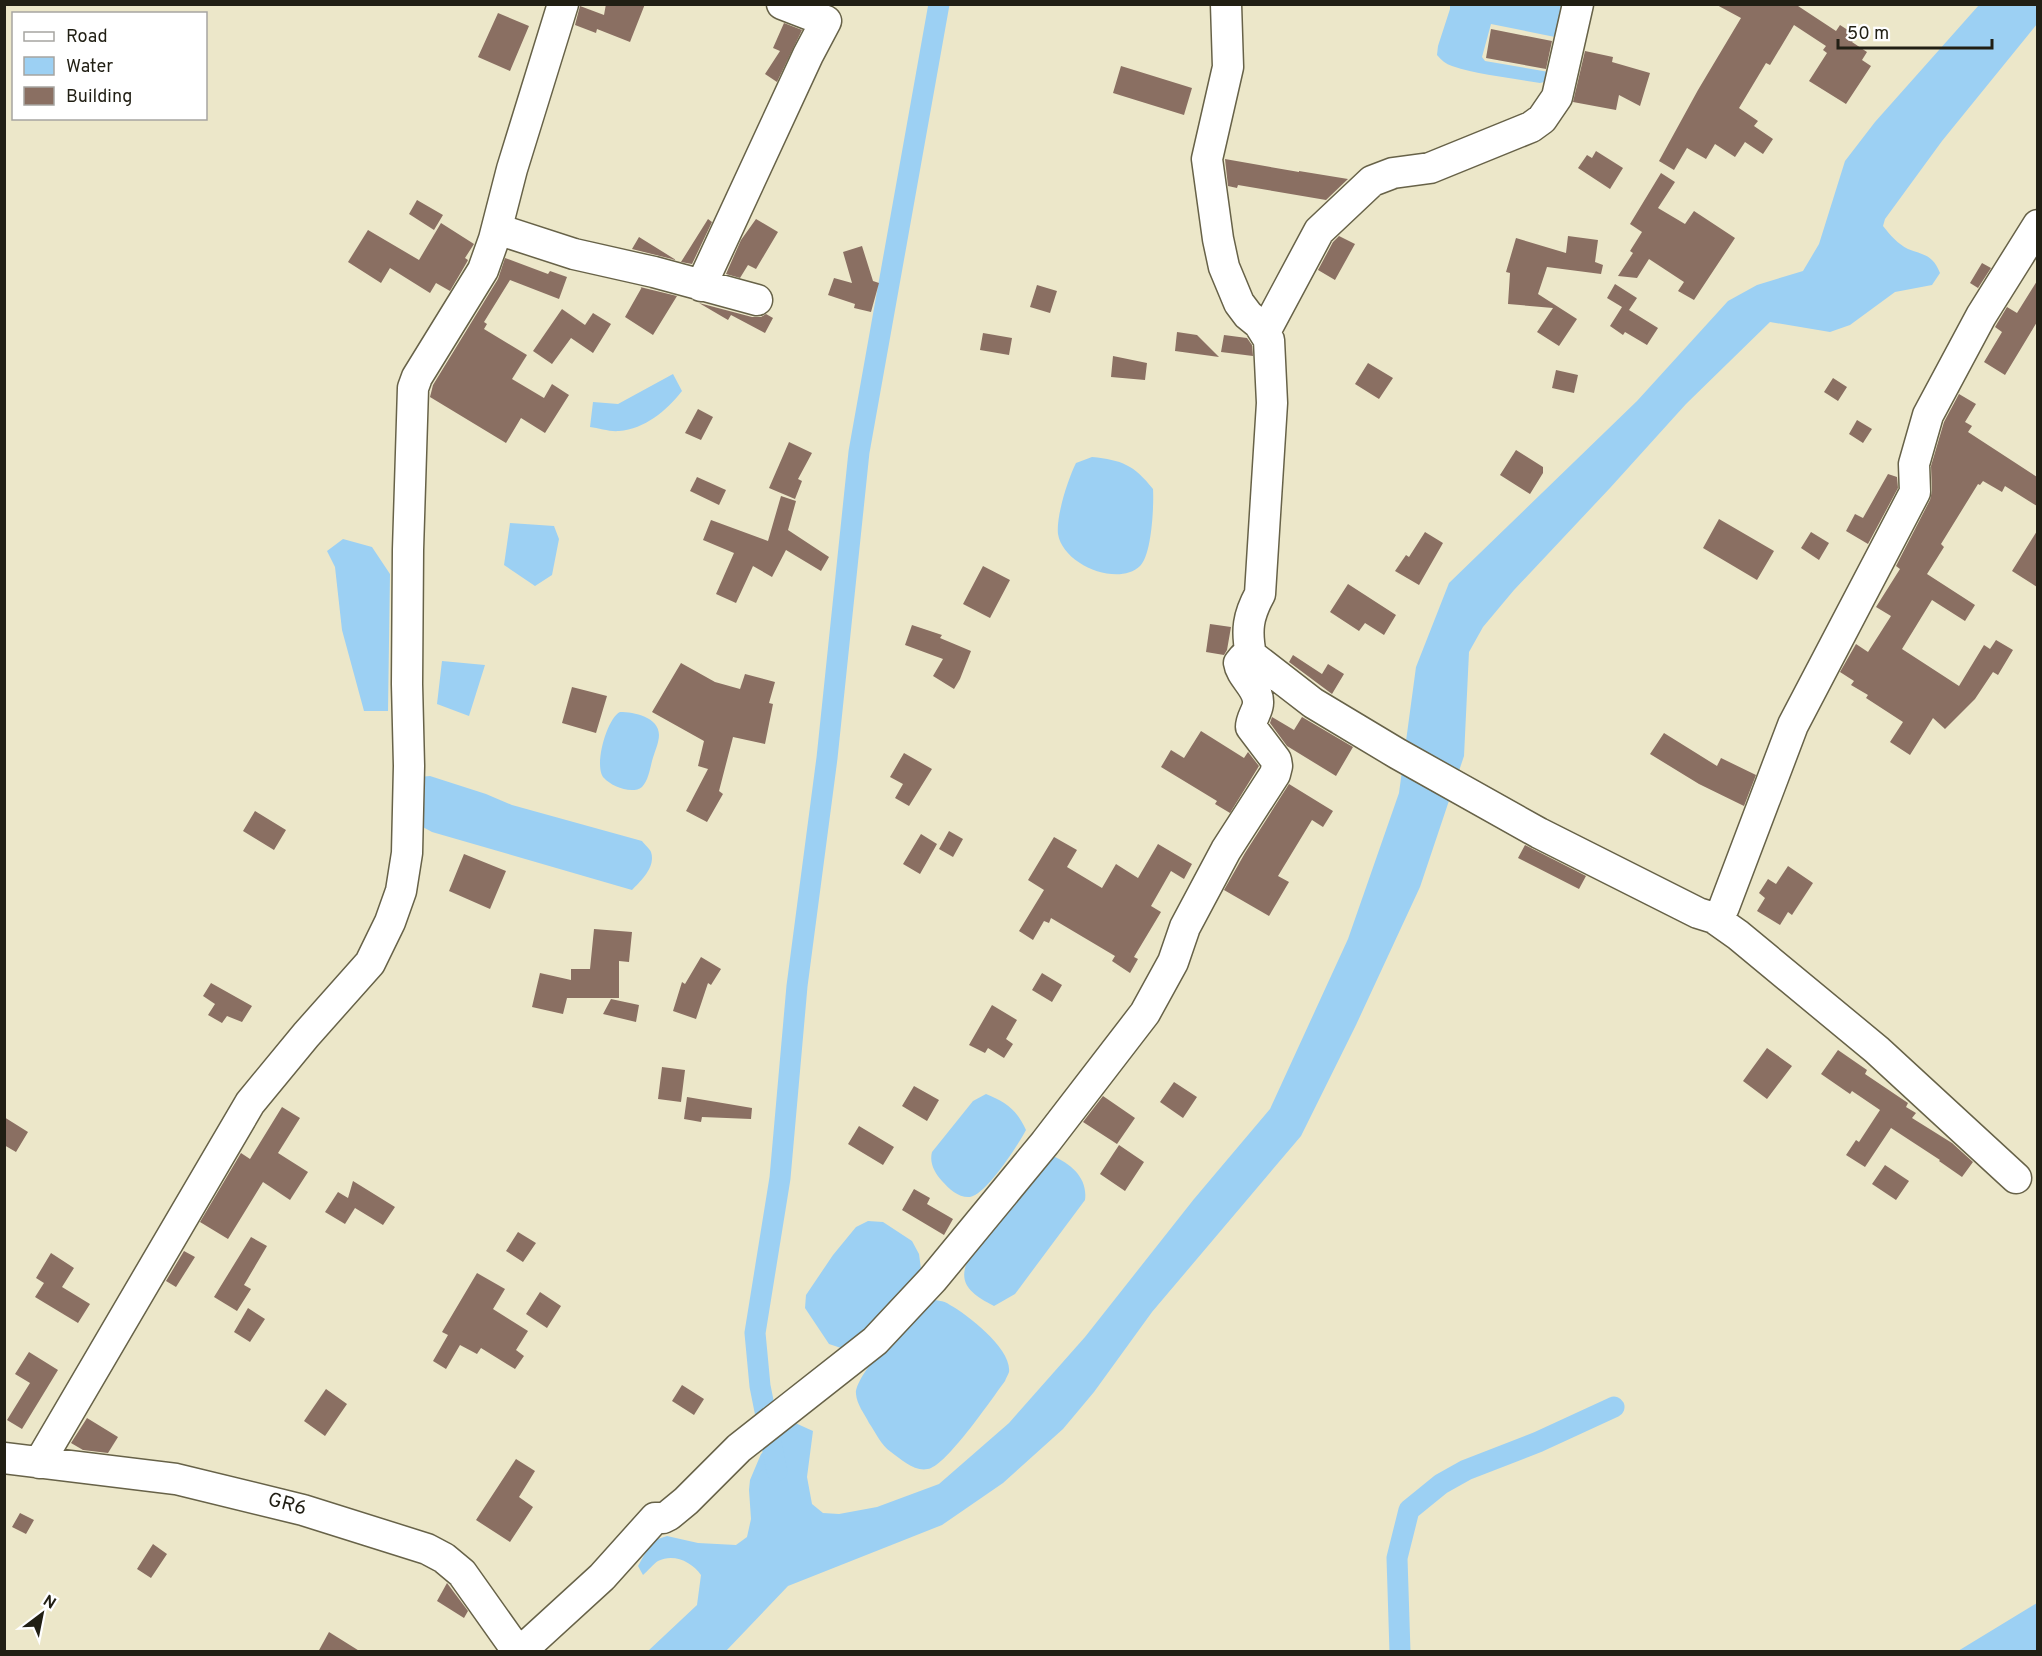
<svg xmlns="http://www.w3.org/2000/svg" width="2042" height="1656" font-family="Overpass,sans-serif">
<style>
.water{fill:#9cd0f3}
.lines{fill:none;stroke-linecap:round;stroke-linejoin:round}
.canal{stroke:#9cd0f3;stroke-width:21}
.building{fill:#8a6f62}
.minor-casing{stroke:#676248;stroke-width:33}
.minor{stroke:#fff;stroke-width:30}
.labels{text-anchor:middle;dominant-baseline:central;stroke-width:4.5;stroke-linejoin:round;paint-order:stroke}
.street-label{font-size:20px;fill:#211f14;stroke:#fff}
</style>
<rect width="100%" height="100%" fill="#ece7c9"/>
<path class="water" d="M1450 5H1563L1555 37 1491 24 1482 57 1485 61 1549 72 1548 81 1540 83C1512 78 1479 75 1452 66 1446 64 1441 60 1437 55L1438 46 1450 9Z
M1979 5H2037V24L1942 141 1885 219 1883 226C1890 235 1898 244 1908 249 1924 255 1933 255 1940 273L1932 285 1895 292 1850 325 1830 332 1770 322 1686 404 1610 488 1514 590 1483 627 1469 652 1464 756 1420 887 1356 1025 1301 1136 1152 1312 1094 1392 1063 1429 1003 1483 942 1525 788 1586 726 1651H648L697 1605 701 1575C692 1562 674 1553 658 1561 653 1564 648 1571 643 1575L638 1566 652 1541 667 1536 698 1543 736 1545 747 1537 751 1519 749 1490 750 1480 761 1454 793 1422 813 1431 807 1477 812 1504 823 1513 839 1514 877 1507 939 1484 1009 1423 1085 1337 1194 1199 1270 1109 1348 939 1399 793 1416 667 1449 583 1637 401 1728 301 1757 285 1803 271 1819 244 1845 161 1875 122Z
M673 374 682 391C666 411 645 429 619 431 610 432 599 428 590 427L593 402 618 404Z
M1092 457C1122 460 1134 465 1153 489 1154 504 1152 555 1140 566 1118 587 1063 565 1058 534 1056 516 1068 479 1076 463Z
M510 523 554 526 559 539 552 575 535 586 504 565Z
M343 539 372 547 390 574 388 711H364L342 630 335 567 327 551Z
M442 661 485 665 469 716 437 704Z
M620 712C634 712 659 717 659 735 659 743 654 753 652 761 650 769 648 781 642 787 632 795 611 786 604 778 593 767 607 718 620 712Z
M430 776 486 794 512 805 642 841C644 844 650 849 651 852 656 867 641 881 632 890L432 832 419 825V777Z
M986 1094C1006 1102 1017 1110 1026 1130 1018 1145 986 1195 970 1197 959 1198 949 1189 942 1181 935 1173 929 1163 932 1152L973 1101Z
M1053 1156C1071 1164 1088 1178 1085 1200L1015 1294 994 1306C969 1293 955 1282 971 1254Z
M868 1221 883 1222 912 1241 919 1254 921 1269 876 1330 844 1349 829 1344 805 1308 806 1295 833 1255 856 1227Z
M927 1300C936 1300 943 1300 950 1305 968 1315 1012 1349 1009 1372 1008 1375 1006 1378 1005 1381 991 1400 950 1460 931 1468 917 1474 902 1460 891 1452 881 1445 876 1433 869 1423 864 1413 857 1405 856 1394 855 1373 912 1317 927 1300Z
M2037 1603V1651H1958Z"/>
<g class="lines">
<path class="canal" d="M777 1471 760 1386 755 1333 780 1178 797 986 827 758 859 452 939 4
M1400 1652 1397 1558 1409 1510 1441 1484 1466 1470 1538 1442 1614 1407"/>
</g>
<path class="building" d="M606 4H645L630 42 597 29 596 33 575 25 580 6 604 15Z
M1715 4H1795L1836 31 1840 25 1857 36 1852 42 1867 52 1862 60 1871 66 1846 104 1809 81 1827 53 1823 50 1826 46 1794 25 1770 65 1766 63 1739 108 1758 121 1754 126 1773 139 1763 154 1745 142 1735 157 1715 144 1706 159 1687 148 1674 170 1659 161 1698 90 1741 18Z
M498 13 529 26 510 71 478 57Z
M784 23 802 30 777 82 765 74 780 51 773 48Z
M1491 29 1552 41 1546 69 1486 58Z
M1585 51 1613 57 1612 62 1650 73 1640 106 1619 95 1616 110 1573 102Z
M1121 66 1192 88 1184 115 1113 93Z
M1596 151 1623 168 1610 189 1578 168 1587 155 1592 158Z
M1225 159 1299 172V171L1348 179 1326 200 1238 185 1237 188 1228 186Z
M1661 173 1675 182 1658 208 1685 224 1694 211 1735 238 1694 300 1678 291 1684 282 1649 259 1637 278 1618 276 1633 253 1630 251 1642 232 1630 224Z
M417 200 443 215 434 230 409 214Z
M708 219 712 222 692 264 681 262Z
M756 219 778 232 756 269 748 265 740 278 726 274 741 240Z
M441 223 474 244 465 258 468 260 467 262 450 291 436 283 430 293 390 268 381 283 348 262 368 230 419 260Z
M1339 236 1355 244 1335 280 1318 270 1333 242Z
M1568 236 1598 240 1595 262 1603 265 1601 274 1547 267 1538 294 1577 319 1559 346 1537 332 1553 308 1508 304 1510 273 1506 272 1516 238 1566 253Z
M639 237 676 260 632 249Z
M862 246 873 281 879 283 871 312 854 308 855 304 828 295 834 278 852 283 843 252Z
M505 258 548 274 550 271 567 277 559 299 510 280 484 322 487 324 484 329 527 355 512 379 544 398 552 384 569 395 545 433 521 418 506 443 430 397 433 385 498 279Z
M1982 263 1991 268 1978 288 1970 283Z
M2037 281V322L2005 375 1984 362 2002 332 1995 327 2007 307 2017 313Z
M1615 284 1637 298 1629 310 1658 328 1647 345 1625 332 1623 335 1610 326 1622 307 1607 298Z
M1037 285 1057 291 1050 313 1030 307Z
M640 287 677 296 653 335 625 317 642 287Z
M699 303 752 317H761L766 314 773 318 765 333 731 315 728 320Z
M562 309 585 325 593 313 611 324 593 353 571 338 552 364 533 351Z
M1177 332 1197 335 1219 357 1175 351Z
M983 333 1012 338 1009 355 980 350Z
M1224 335 1247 338 1252 345 1253 356 1221 352Z
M1113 356 1147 363 1145 380 1111 377Z
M1368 363 1393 378 1379 399 1355 384Z
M1556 370 1578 375 1574 393 1552 388Z
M1833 378 1847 387 1838 401 1824 392Z
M1959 394 1976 404 1965 422 1972 426 1968 432 2037 477V506L2005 486 2002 492 1983 481 1980 485 1978 484 1941 544 1944 547 1927 574 1975 605 1965 621 1932 600 1902 649 1959 686 1984 645 1990 649 1996 640 2013 650 1998 675 1993 672 1975 699 1945 729 1933 718 1910 755 1890 742 1903 722 1866 698 1868 695 1851 685 1854 681 1840 672 1856 644 1868 652 1891 616 1876 607 1900 569 1896 566 1930 500 1932 491 1931 466 1944 422Z
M698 409 713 417 701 440 685 433Z
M1857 420 1872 429 1863 443 1849 434Z
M789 442 812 453 798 479 802 481 795 499 769 488Z
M1516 450 1543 467V473L1530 494 1500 475Z
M1888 474 1897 477 1898 488 1868 544 1846 531 1855 514 1863 518Z
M697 477 726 490 719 505 690 491Z
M781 496 796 501 788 530 829 557 821 571 786 550 772 577 753 566 736 603 716 594 734 553 703 540 711 520 768 541Z
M1719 519 1774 551 1757 580 1703 548Z
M2037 531V587L2012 571Z
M1425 532 1443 543 1419 585 1395 571 1406 555 1409 557Z
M1811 532 1829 543 1819 560 1801 548Z
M983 566 1010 580 990 618 963 604Z
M1348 584 1396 615 1384 635 1365 623 1359 631 1330 612Z
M1210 624 1231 627 1227 650 1224 655 1206 652Z
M912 625 942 635 940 638 971 651 960 679 954 689 933 676 943 659 905 645Z
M1293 655 1322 674 1328 664 1344 674 1332 694 1289 662Z
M681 663 715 682 740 689 745 674 775 682 769 703 773 704 765 744 733 737 719 791 723 794 707 822 686 811 708 769 698 766 704 741 652 712Z
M572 687 607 696 596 733 562 723Z
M1272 717 1294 730 1302 717 1353 747 1336 776 1287 746 1270 723Z
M1201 731 1244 758 1248 752 1259 766 1230 813 1215 804 1217 801 1161 767 1171 750 1184 758Z
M1664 733 1717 766 1721 758 1756 775 1744 806 1699 784 1650 754Z
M904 753 932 769 909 806 895 798 903 784 890 777Z
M1289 784 1333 811 1323 827 1312 820 1278 876 1289 882 1269 916 1224 890 1245 853Z
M255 811 286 830 274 850 243 831Z
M949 831 963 839 953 857 939 849Z
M921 834 937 844 920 874 903 864Z
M1054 837 1077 850 1067 867 1102 888 1116 864 1138 878 1158 844 1192 864 1184 879 1171 871 1151 906 1161 912 1134 957 1138 959 1130 973 1112 961 1115 956 1051 918 1049 923 1044 921 1033 940 1019 931 1044 890 1028 880Z
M1525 845 1586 876 1579 889 1518 858Z
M464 854 506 871 490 909 449 891Z
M1788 866 1813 883 1792 915 1788 912 1780 925 1757 911 1765 898 1759 893 1768 879 1776 884Z
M594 929 632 932 629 962 619 961V998H567L563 1014 532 1007 540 973 571 980V969H590Z
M701 957 721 969 711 985 708 983 696 1019 673 1011 682 982 685 984Z
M1042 973 1062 985 1052 1002 1032 990Z
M211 983 252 1006 242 1022 227 1016 222 1023 208 1015 215 1004 203 996Z
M611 999 639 1005 636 1022 603 1014Z
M992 1005 1017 1020 1006 1039 1013 1044 1004 1058 988 1048 985 1053 969 1045Z
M1767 1048 1792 1066 1767 1099 1743 1081Z
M1838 1050 1867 1070 1865 1074 1908 1103 1906 1107 1916 1113 1912 1118 1952 1143 1973 1162 1962 1177 1939 1161 1940 1160 1891 1128 1865 1167 1846 1155 1856 1140 1859 1142 1880 1110 1852 1091 1850 1094 1821 1074Z
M662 1067 685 1070 681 1102 658 1099Z
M1174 1082 1197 1097 1183 1118 1160 1102Z
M914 1086 939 1100 927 1121 902 1106Z
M1103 1096 1135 1118 1117 1144 1083 1122Z
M687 1097 752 1108 751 1119 702 1117 701 1122 684 1119Z
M282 1107 300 1118 278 1153 308 1172 290 1200 263 1182 228 1239 200 1222 241 1153 250 1159Z
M4 1117 28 1132 16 1152 4 1145Z
M859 1126 894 1147 883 1165 848 1144Z
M1119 1145 1144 1162 1125 1191 1100 1174Z
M1885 1165 1909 1181 1896 1200 1872 1184Z
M353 1181 395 1207 383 1225 355 1208 345 1224 325 1212 338 1192 348 1198Z
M914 1189 930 1198 927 1204 953 1219 944 1235 902 1210Z
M518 1232 536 1243 523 1262 506 1251Z
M251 1237 267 1246 244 1285 251 1289 237 1311 214 1297Z
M184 1251 195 1257 176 1287 166 1281Z
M51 1253 74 1268 62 1287 90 1304 78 1323 35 1297 44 1283 36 1278Z
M477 1273 505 1289 493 1309 528 1331 516 1350 524 1356 515 1369 481 1348 477 1354 460 1345 446 1369 433 1361 448 1335 442 1332Z
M540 1292 561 1306 547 1328 526 1314Z
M248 1308 265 1319 250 1342 234 1332Z
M29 1352 58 1370 22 1429 7 1420 30 1383 15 1374Z
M682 1385 704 1399 694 1415 672 1401Z
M326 1389 347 1404 325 1436 304 1421Z
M87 1418 118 1437 108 1453 83 1450 71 1443Z
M516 1459 535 1471 519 1497 533 1507 510 1542 476 1520Z
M20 1513 34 1520 26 1534 12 1527Z
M153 1544 167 1554 151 1578 137 1569Z
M447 1583 468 1611 464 1618 437 1601Z
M329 1632 361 1652H318Z"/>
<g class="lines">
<defs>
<path id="minor" d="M497 229 574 254 654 272 757 300
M701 286 808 55 826 21 782 4
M1265 332 1319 231 1372 181 1393 173 1430 168 1531 127 1542 119 1557 97 1578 4
M1251 655 1313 703 1398 754 1539 833 1698 913 1714 918 1720 914 1724 907 1793 725 1915 492 1914 464 1928 415 1981 316 2038 225
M1714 918 1738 935 1877 1050 2016 1178
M4 1458 176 1479 303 1510 427 1549 444 1558 462 1573 518 1652
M39 1463 250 1103 306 1035 370 963 390 922 401 891 407 853 409 766 407 684 408 550 413 388 417 377 483 270 494 239 512 169 563 4
M520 1652 602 1577 655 1518H663L669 1515 686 1501 739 1448 875 1341 933 1279 1045 1143 1145 1013 1173 962 1185 927 1226 850 1275 774 1277 766 1276 760 1251 727C1251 718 1258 711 1258 703 1259 688 1241 677 1239 663L1243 658 1251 655C1246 630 1248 616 1260 594L1272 403 1269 340 1259 324 1248 315 1239 303 1224 267 1218 239 1207 159 1228 67 1226 4"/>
</defs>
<use href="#minor" class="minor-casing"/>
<use href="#minor" class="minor"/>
</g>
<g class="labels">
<g class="street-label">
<text transform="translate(287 1505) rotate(15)">GR6</text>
</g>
</g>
<rect width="2042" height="1656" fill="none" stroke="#211f14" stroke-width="12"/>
<rect x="12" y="12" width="195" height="108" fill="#ffffff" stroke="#a6a5a1" stroke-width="1.5"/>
<rect x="24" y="32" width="30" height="9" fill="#ffffff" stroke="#a6a5a1" stroke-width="1.5"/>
<text x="66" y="42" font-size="18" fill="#211f14">Road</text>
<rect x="24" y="57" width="30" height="18" fill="#9cd0f3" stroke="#a6a5a1" stroke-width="1.5"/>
<text x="66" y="72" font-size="18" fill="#211f14">Water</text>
<rect x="24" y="87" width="30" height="18" fill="#8a6f62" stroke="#a6a5a1" stroke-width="1.5"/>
<text x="66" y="102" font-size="18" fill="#211f14">Building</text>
<g transform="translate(42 1614) rotate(32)" stroke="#ffffff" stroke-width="4.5" paint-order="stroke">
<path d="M0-4.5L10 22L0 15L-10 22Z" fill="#211f14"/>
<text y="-9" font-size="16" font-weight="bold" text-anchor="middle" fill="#211f14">N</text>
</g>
<path d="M1838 39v9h154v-9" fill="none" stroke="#211f14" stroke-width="3"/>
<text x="1847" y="39" font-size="18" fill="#211f14" stroke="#ffffff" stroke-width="4.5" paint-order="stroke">50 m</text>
</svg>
